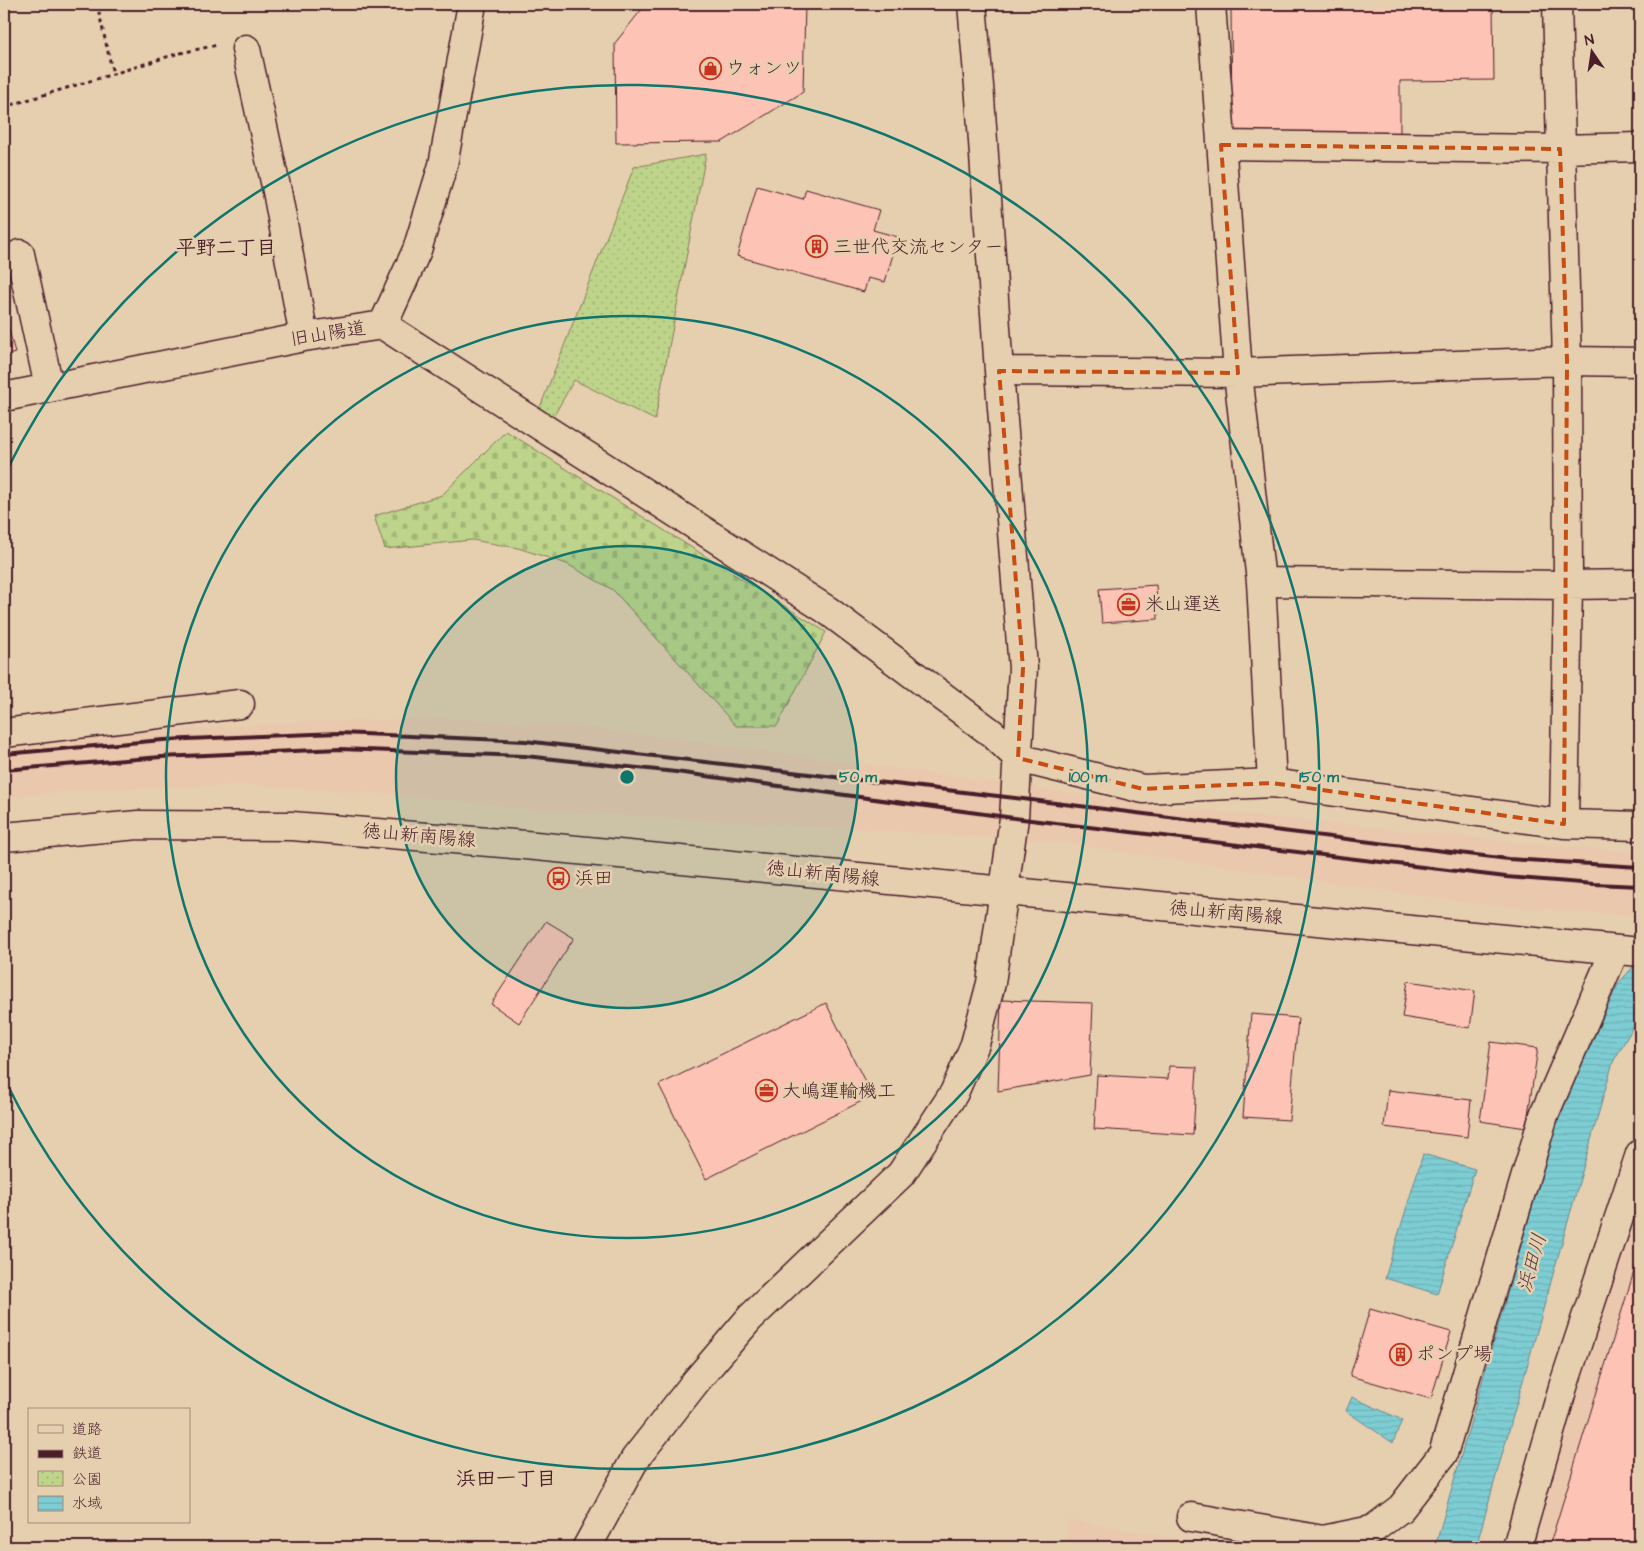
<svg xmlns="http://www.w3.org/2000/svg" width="1644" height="1551" font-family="'Architects Daughter','Klee One',sans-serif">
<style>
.built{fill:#eac8ad}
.cemetery{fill:url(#cemetery-stones);stroke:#847a5a}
.park{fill:url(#park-dots);stroke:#847a5a}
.water{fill:url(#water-rules);stroke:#698890}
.building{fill:#fdc3b4;stroke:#4a1f2b}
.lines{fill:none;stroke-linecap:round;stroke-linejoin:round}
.minor-casing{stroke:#4a1f2b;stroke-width:31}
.major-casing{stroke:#4a1f2b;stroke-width:31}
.path{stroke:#4a1f2b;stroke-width:3;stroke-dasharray:4 4;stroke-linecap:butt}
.minor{stroke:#e6cfaf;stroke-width:28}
.major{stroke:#e6cfaf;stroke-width:28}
.rail{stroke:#4a1f2b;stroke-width:4}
.marked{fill:none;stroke:#c84d12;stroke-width:4;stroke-dasharray:10 6;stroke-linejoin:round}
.ring{fill:none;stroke:#0f766e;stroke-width:2.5}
.labels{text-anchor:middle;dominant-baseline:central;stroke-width:5;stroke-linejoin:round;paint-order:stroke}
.poi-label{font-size:19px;fill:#4a1f2b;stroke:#e6cfaf;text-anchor:start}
.street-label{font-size:19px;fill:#4a1f2b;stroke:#e6cfaf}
.neighbourhood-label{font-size:20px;font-weight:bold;fill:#4a1f2b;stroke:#e6cfaf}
.water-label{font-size:20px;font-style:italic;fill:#523944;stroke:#e6cfaf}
.centre{fill:#0f766e;stroke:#e6cfaf;stroke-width:2.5}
.ring-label{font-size:15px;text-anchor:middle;font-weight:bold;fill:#0f766e;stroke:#e6cfaf;stroke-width:5;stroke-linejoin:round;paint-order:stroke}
</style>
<defs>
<pattern id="cemetery-stones" width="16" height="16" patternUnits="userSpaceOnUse" patternTransform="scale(1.25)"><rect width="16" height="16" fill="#bdd48a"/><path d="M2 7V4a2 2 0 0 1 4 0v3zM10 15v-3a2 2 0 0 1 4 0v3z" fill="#a4b677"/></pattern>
<pattern id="park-dots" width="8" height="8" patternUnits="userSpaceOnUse" patternTransform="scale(1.25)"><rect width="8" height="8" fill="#bdd48a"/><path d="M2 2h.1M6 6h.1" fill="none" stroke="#a4b677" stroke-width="1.8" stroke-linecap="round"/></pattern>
<pattern id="water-rules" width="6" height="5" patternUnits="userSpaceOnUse" patternTransform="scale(1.25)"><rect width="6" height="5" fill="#7dced4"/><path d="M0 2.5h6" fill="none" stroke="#6eb0b6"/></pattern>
</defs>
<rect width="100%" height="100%" fill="#e6cfaf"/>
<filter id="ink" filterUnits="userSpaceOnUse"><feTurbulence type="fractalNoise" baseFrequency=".02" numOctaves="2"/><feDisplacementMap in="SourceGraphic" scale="10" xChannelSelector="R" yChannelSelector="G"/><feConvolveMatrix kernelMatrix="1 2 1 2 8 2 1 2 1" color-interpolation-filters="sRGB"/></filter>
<g filter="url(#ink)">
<path class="built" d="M451 718 588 727 952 776 1155 805 1525 843 1640 852V916L1478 904 1040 840 546 811 390 794 249 785 93 789 4 798V741L293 722Z
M1640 1154V1547H1517Z
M1068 1520 1230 1547H1064Z"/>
<path class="cemetery" d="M506 431 826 632 777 726H736L613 590 567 564 518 548 472 540 385 549 374 516 442 495Z"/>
<path class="park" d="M706 154 655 420 574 380 552 419 539 410 634 167Z"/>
<path class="water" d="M1640 959V1015L1613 1062 1476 1547H1435L1557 1119 1618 984Z
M1423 1154 1475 1169 1437 1294 1385 1278Z
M1352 1397 1402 1420 1393 1443 1346 1411Z"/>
<path class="building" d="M646 4H805L803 92 722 142 616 143 615 43Z
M1231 4H1493L1494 80 1400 81V134L1232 135Z
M757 186 803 199 806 189 879 210 873 230 898 237 885 282 868 278 864 292 737 256Z
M4 310 15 353 4 356Z
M1156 585 1158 619 1102 623 1099 589Z
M546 921 574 938 519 1023 491 1004Z
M1408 981 1475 991 1470 1028 1402 1017Z
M1001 1000 1093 1003 1090 1075 998 1091Z
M826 1003 872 1096 706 1179 659 1085Z
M1251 1014 1298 1018 1289 1120 1243 1117Z
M1491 1042 1538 1048 1526 1128 1480 1121Z
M1169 1066 1197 1067 1193 1135 1094 1129 1097 1075 1168 1079Z
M1388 1090 1471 1100 1467 1137 1384 1127Z
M1640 1252V1547H1549Z
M1370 1309 1451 1332 1431 1399 1350 1376Z"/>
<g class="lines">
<defs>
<path id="minor" d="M1211 4 1238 373 1261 582 1272 783
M1557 4 1567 361 1568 585 1564 824
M246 49 277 191 304 337
M1221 145 1560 149 1640 147
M20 254 49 387
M383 325 827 610 993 734 1018 758 1143 789 1272 783 1564 824 1640 826
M383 325 417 250 443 165 472 4
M999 371 1238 373 1567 361 1640 362
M4 397 304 337 383 325
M1261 582 1568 585 1640 584
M4 733 240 704
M1191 1517 1323 1540 1372 1530 1401 1508 1443 1454 1544 1115 1615 950
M587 1547 635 1459 697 1380 750 1318 901 1174 954 1093 975 1044 991 983 1014 818 1023 668 999 371 980 98 972 4
M1517 1547 1563 1387 1640 1154"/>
<path id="major" d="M4 837 138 825 292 826 525 845 1640 952"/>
</defs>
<use href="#minor" class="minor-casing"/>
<use href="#major" class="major-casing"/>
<path class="path" d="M97 4 113 74
M4 107 113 74 176 54 217 45"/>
<use href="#minor" class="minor"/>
<use href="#major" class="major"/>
<path class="rail" d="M4 754 163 740 339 733 525 741 1015 798 1508 859 1640 867
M4 770 161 757 340 749 525 756 676 772 1014 818 1506 877 1594 884 1640 886"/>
</g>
</g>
<path class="marked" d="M1221 145 1560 149 1567 361 1564 824 1272 783 1143 789 1018 758 1023 668 999 371 1238 373Z"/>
<circle cx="627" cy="777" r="231" fill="#0f766e" fill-opacity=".12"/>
<g class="ring">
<circle cx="627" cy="777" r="231"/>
<circle cx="627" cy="777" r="461"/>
<path d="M5 474A692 692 0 1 1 5 1080"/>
</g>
<defs>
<symbol id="shop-ring" viewBox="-11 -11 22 22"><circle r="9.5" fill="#e6cfaf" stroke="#c8321e" stroke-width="1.5"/><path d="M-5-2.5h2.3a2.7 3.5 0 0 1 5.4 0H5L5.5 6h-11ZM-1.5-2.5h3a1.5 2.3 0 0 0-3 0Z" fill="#c8321e"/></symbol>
<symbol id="building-ring" viewBox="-11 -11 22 22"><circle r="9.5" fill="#e6cfaf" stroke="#c8321e" stroke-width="1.5"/><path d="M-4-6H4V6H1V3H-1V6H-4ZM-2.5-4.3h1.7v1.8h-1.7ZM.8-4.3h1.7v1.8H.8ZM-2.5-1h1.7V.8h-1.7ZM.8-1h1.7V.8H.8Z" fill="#c8321e"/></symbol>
<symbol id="office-ring" viewBox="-11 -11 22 22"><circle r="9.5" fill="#e6cfaf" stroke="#c8321e" stroke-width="1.5"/><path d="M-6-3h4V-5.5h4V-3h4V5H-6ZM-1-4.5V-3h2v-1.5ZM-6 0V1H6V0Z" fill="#c8321e"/></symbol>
<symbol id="bus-ring" viewBox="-11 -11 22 22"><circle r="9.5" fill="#e6cfaf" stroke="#c8321e" stroke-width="1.5"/><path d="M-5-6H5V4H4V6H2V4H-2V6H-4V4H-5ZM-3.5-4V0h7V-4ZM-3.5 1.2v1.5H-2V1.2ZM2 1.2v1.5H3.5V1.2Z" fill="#c8321e"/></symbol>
</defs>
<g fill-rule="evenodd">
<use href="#shop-ring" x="698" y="56" width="25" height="25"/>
<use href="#building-ring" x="804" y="234" width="25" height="25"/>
<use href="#office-ring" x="1116" y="592" width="25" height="25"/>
<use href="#bus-ring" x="546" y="866" width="25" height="25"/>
<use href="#office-ring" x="754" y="1078" width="25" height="25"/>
<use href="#building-ring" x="1388" y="1342" width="25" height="25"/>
</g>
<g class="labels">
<g class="poi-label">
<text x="726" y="68">ウォンツ</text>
<text x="833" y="247">三世代交流センター</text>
<text x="1145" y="604">米山運送</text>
<text x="575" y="878">浜田</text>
<text x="782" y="1091">大嶋運輸機工</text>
<text x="1416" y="1354">ポンプ場</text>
</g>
<g class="street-label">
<text transform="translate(328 334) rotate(-9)">旧山陽道</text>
<text transform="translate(419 836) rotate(5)">徳山新南陽線</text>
<text transform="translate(823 874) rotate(6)">徳山新南陽線</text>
<text transform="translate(1226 913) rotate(5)">徳山新南陽線</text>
</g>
<g class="neighbourhood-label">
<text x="226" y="248">平野二丁目</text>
<text x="506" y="1479">浜田一丁目</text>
</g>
<g class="water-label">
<text transform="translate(1532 1263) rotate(-74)">浜田川</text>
</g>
</g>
<circle cx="627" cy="777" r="8" class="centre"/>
<g class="ring-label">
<text x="858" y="782">50 m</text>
<text x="1088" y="782">100 m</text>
<text x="1319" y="782">150 m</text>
</g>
<rect width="1644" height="1551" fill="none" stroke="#e6cfaf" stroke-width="20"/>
<rect x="10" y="10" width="1624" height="1531" fill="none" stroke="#4a1f2b" stroke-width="2" filter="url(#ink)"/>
<rect x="28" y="1408" width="162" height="115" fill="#e6cfaf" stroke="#a8897a"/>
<rect x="38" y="1425" width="25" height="8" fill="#e6cfaf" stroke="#a8897a"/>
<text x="72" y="1434" font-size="15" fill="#4a1f2b">道路</text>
<rect x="38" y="1450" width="25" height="8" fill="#4a1f2b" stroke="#a8897a"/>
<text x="72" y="1458" font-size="15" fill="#4a1f2b">鉄道</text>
<rect x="38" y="1471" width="25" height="15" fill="url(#park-dots)" stroke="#a8897a"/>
<text x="72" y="1484" font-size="15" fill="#4a1f2b">公園</text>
<rect x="38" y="1496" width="25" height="15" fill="url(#water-rules)" stroke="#a8897a"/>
<text x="72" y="1508" font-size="15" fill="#4a1f2b">水域</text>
<g transform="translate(1592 52) rotate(347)" stroke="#e6cfaf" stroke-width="4" paint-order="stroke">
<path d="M0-4L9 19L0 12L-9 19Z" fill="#4a1f2b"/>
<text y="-8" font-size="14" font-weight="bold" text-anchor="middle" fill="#4a1f2b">N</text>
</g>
</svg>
